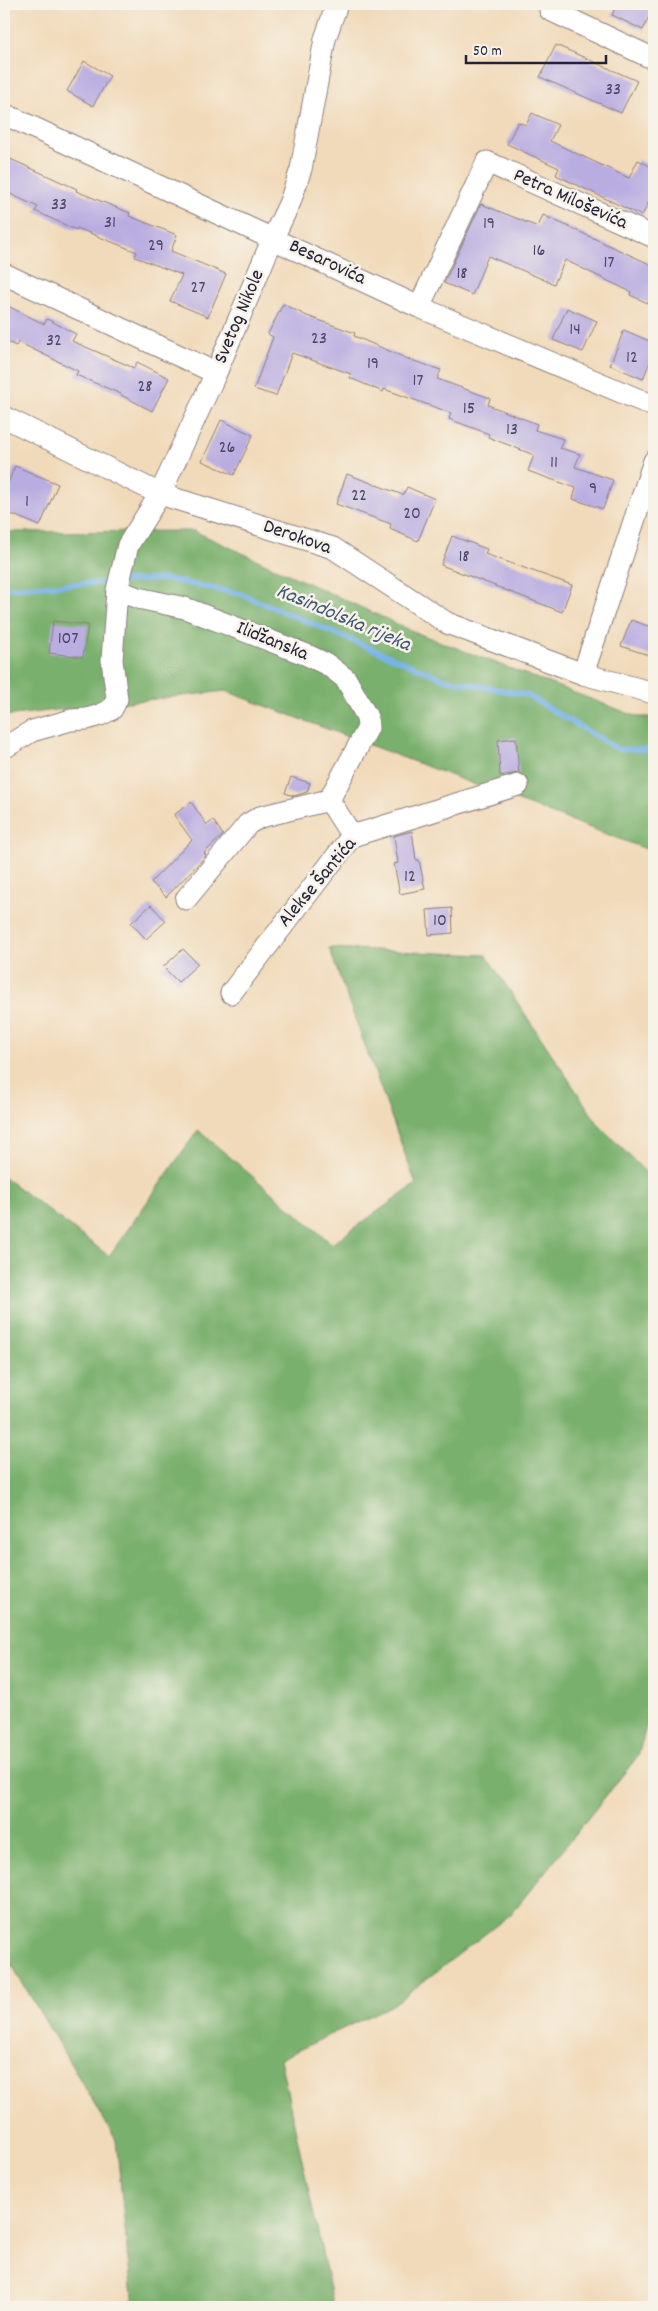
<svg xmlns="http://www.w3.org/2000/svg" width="658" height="2311" font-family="Dekko,sans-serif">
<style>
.forest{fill:#7ab06d;stroke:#4e6954}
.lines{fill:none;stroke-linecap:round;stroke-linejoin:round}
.stream{stroke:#77b3e9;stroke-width:5.5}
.building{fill:#b8ace1}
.minor-casing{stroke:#8a7e7a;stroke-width:23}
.minor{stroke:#fff;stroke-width:21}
.labels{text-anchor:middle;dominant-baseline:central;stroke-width:5;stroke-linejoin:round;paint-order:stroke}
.number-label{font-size:18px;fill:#484464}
.street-label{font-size:20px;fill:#22223b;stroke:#f7f3e8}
.water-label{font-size:21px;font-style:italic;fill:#405578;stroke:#f7f3e8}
</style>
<rect width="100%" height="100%" fill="#f7f3e8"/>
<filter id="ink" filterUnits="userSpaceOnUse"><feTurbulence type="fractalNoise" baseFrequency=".02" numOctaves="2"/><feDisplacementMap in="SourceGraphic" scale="10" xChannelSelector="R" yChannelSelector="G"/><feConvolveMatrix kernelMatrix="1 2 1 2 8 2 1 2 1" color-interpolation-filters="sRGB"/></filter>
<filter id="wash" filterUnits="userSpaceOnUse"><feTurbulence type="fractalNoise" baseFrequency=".0096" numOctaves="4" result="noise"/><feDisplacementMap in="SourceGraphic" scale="20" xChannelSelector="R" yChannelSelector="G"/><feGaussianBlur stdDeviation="1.12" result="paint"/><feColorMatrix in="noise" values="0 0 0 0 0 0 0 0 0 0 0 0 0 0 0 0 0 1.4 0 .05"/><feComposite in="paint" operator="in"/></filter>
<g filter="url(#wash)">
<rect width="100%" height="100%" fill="#f1daba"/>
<path class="forest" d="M194 531 417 633 638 717H654V852L226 691 4 716V532Z
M329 948 486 955 598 1124 654 1181V1698L638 1756 511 1914 394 2004 280 2059 334 2307H133L116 2140 7 1957 4 1962V1177L109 1256 198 1130 332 1244 416 1184Z"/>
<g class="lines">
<path class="stream" d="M124 581 165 579 241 594 444 679 527 695 617 749 654 750
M4 588 115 582"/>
</g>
<g id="blocks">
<path class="building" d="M617 4H654V5L643 30 612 15Z
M556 45 637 81 621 113 540 77Z
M84 61 110 76 93 106 67 91Z
M532 113 558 125 550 141 629 178 638 160 654 168V191L642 216 556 175 559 168 507 144 518 122 526 125Z
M8 158 77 189 76 191 130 213 129 216 177 235 171 251 226 274 208 317 170 301 182 275 135 257 137 252 77 228 76 230 35 211 38 207 4 191V168Z
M481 204 538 227 543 215 654 266V306L630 295 631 292 565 260 554 284 488 256 472 295 444 283Z
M4 304 44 324 47 319 76 334 72 341 134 368 137 362 169 378 152 411 121 395V394L76 375 78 371 18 342 16 346 4 340Z
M283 304 307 316 355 333 354 336 408 359 441 370 437 379 490 398 488 405 537 424 535 430 563 439 560 448 580 454 575 467 613 480 603 509 573 499 576 488 528 471 534 455 488 437 489 434 449 419 451 413 384 389 383 392 350 378 351 374 292 353 276 396 254 389 273 337 268 334Z
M567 308 597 321 583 352 553 340Z
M624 330 654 343V351L643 379 610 365Z
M221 420 253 435 234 475 202 461Z
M15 466 58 484 40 526 4 511V493Z
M347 474 403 495 407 487 435 499 418 541 390 529 391 524 336 504Z
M452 536 487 549 485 554 572 585 562 612 441 565Z
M631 620 654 628V657L621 646Z
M53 621 88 625 83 657 49 653Z
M516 738 519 773 500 776 498 740Z
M291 777 310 783 307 792 294 796 285 793Z
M191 802 207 825 213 820 223 835 204 853 206 855 204 858 166 897 151 882 192 840 174 815Z
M412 831 416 860H419L425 889 400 894 394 864 398 863 394 836Z
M151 905 166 921 146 939 131 923Z
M452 908 453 933 429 935 427 910Z
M183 949 198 964 178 982 163 967Z"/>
</g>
</g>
<g filter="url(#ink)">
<use href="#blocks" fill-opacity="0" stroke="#8a7e7a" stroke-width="1"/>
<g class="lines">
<defs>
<path id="minor" d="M550 10 654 59
M4 114 419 307 654 406
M4 274 216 373
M419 307 487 162 654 237
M4 417 160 494 333 548 447 623 583 674 654 693
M117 590 138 598 185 608 307 655 328 665 346 679 367 717 368 728 329 800 260 817 248 824 186 899
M583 674 654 461
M4 748 32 731 71 720 87 719 100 715 112 709 117 699 112 660 117 590 128 545 160 494 216 373 273 238 290 202 301 169 325 39 337 4
M329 800 352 836
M231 993 352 836 518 785"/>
</defs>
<use href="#minor" class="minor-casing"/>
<use href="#minor" class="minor"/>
</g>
</g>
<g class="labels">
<g class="number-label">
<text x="613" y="90">33</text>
<text x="59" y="205">33</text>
<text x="110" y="223">31</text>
<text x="489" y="224">19</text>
<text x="156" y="246">29</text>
<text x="539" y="251">16</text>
<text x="609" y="263">17</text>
<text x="462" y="274">18</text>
<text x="198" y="288">27</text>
<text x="575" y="330">14</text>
<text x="319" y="339">23</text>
<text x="54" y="341">32</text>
<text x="632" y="358">12</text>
<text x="373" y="364">19</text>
<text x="418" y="381">17</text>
<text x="145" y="387">28</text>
<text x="469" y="409">15</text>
<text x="512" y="430">13</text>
<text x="227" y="448">26</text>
<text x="554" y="463">11</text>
<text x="593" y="489">9</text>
<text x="359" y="496">22</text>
<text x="27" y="502">1</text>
<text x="412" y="514">20</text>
<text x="464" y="557">18</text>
<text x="68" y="639">107</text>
<text x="410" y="877">12</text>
<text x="440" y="921">10</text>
</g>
<g class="street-label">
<text transform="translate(570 200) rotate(24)">Petra Miloševića</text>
<text transform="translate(327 263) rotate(25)">Besarovića</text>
<text transform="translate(240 317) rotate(-67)">Svetog Nikole</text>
<text transform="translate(297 538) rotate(19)">Derokova</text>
<text transform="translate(272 642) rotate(22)">Ilidžanska</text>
<text transform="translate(318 883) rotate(-50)">Alekse Šantića</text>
</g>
<g class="water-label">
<text transform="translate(343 619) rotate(23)">Kasindolska rijeka</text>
</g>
</g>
<rect width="658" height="2311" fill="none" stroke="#f7f3e8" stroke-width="20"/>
<path d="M466 55v8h140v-8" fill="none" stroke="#22223b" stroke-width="2.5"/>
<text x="473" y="55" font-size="15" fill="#22223b" stroke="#f7f3e8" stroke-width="4" paint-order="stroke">50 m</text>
</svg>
